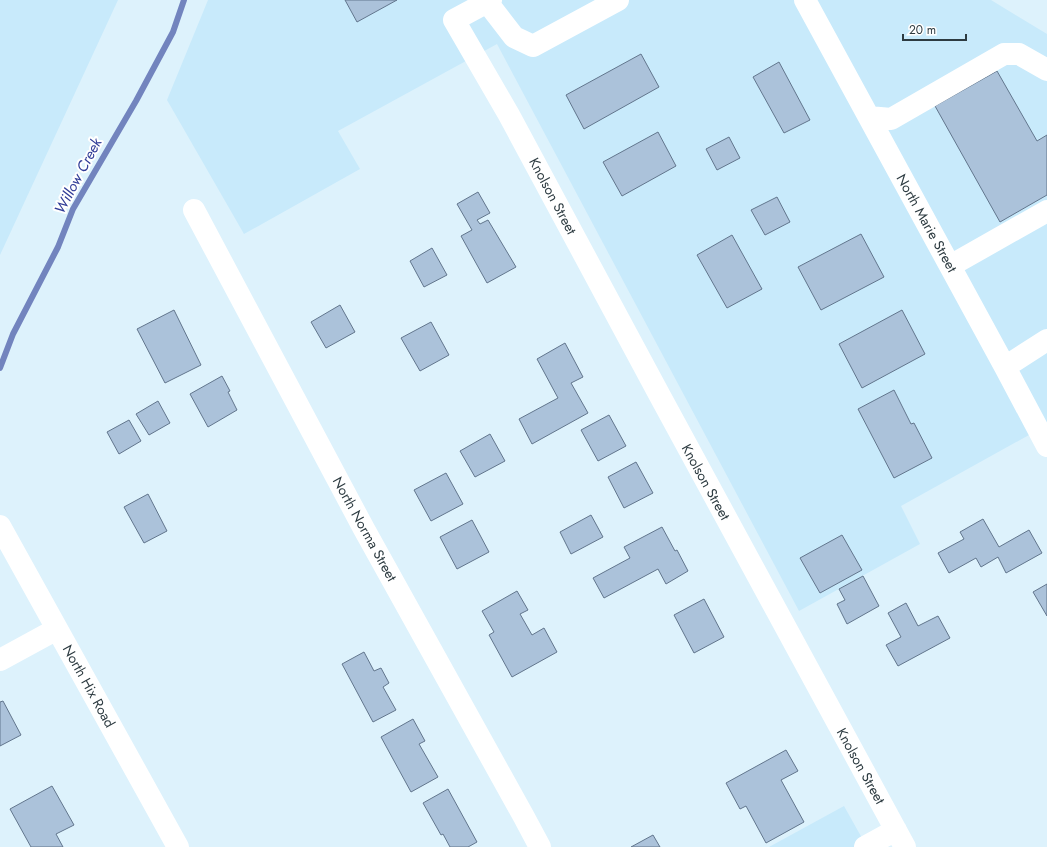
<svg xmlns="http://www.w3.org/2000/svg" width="1047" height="847" font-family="Jost,sans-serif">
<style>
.built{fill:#c8eafb}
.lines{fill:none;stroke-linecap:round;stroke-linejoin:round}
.stream{stroke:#7284be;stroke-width:6}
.building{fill:#abc2da;stroke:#62768d}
.minor{stroke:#fff;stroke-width:22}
.labels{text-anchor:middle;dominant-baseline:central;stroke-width:4;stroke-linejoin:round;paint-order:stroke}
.street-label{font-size:14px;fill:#2d3b41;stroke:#fff}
.water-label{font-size:15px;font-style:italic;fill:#303c97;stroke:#fff}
</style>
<rect width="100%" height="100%" fill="#ddf2fc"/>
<path class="built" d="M0 0H118L0 255Z
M208 0H991L1047 34V425L901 506 920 544 799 611 497 44 338 131 360 169 244 234 167 100Z
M844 806 867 847H769Z"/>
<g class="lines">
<path class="stream" d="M0 368 13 334 58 247 73 209 136 101 173 32 184 0"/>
</g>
<path class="building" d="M345 0H397L357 22Z
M641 54 659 87 584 129 566 95Z
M779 62 810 120 784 133 753 77Z
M997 71 1037 141 1047 135V195L1000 222 935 106Z
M658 132 676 166 622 196 603 162Z
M729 137 740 158 717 170 706 149Z
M478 192 490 213 477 220 480 224 488 220 516 267 487 283 461 236 472 230 457 204Z
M777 197 790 222 765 235 751 210Z
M861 234 884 277 821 310 798 267Z
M732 235 762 289 727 308 697 255Z
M432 248 447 275 424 287 410 261Z
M340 305 355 332 326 348 311 322Z
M174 310 201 365 165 383 137 329Z
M902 310 925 354 862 388 839 344Z
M431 322 449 355 420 371 401 338Z
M565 343 583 377 571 383 588 413 532 444 519 419 558 398 537 359Z
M222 376 230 391 228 392 237 410 208 427 190 394Z
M894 390 911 424 914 423 932 458 894 478 858 409Z
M158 401 170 423 149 435 136 414Z
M609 415 626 446 598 461 581 430Z
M129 420 141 441 119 454 107 432Z
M490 434 505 461 475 477 460 451Z
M636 462 653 493 624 508 608 477Z
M446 473 463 504 431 521 414 490Z
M148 494 167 531 144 543 124 507Z
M591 515 603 537 571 554 560 532Z
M983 519 999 547 1029 530 1042 553 1006 573 998 557 981 567 976 558 949 573 938 553 964 539 960 532Z
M472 520 489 552 457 569 440 537Z
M662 527 675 551 677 550 688 571 666 584 658 569 604 598 593 578 630 558 624 547Z
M842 535 862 570 820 593 800 558Z
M863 576 879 606 847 624 837 604 845 600 839 589Z
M1047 584V616L1033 592Z
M517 591 528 610 520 614 532 635 544 628 557 652 512 677 489 635 494 632 482 611Z
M704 599 724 637 694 653 674 615Z
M906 603 918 626 938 616 950 638 898 666 886 645 901 637 888 613Z
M364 652 374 671 381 668 389 683 383 687 396 710 373 722 342 664Z
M3 701 21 735 0 746V702Z
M413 719 425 741 419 744 438 777 411 792 381 737Z
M786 750 798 771 781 780 804 822 766 843 746 806 740 809 726 783Z
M52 786 74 825 56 834 63 847H31L10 809Z
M448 789 477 842 468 847H450L443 834 441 835 423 803Z
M653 835 660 847H631Z"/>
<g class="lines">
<path class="minor" d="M491 0 454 20 509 115 660 396 905 847
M805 0 1005 367 1047 446
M487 2 514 37 533 46 618 0
M869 117 891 119 1004 54H1019L1047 70
M194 210 364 529 524 817 540 847
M950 266 1047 211
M1005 367 1047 340
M0 526 178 847
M0 660 57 629
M865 847 896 830"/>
</g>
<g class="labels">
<g class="street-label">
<text transform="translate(553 196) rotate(62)">Knolson Street</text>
<text transform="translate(927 223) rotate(61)">North Marie Street</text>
<text transform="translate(706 482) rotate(61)">Knolson Street</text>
<text transform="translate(365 529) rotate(61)">North Norma Street</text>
<text transform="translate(89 686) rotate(61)">North Hix Road</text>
<text transform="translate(861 766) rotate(61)">Knolson Street</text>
</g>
<g class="water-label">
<text transform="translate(78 176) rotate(-62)">Willow Creek</text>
</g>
</g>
<path d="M903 34v6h63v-6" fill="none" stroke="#2d3b41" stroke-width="2"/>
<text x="909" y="34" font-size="12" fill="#2d3b41" stroke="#ffffff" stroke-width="3" paint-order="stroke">20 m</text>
</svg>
